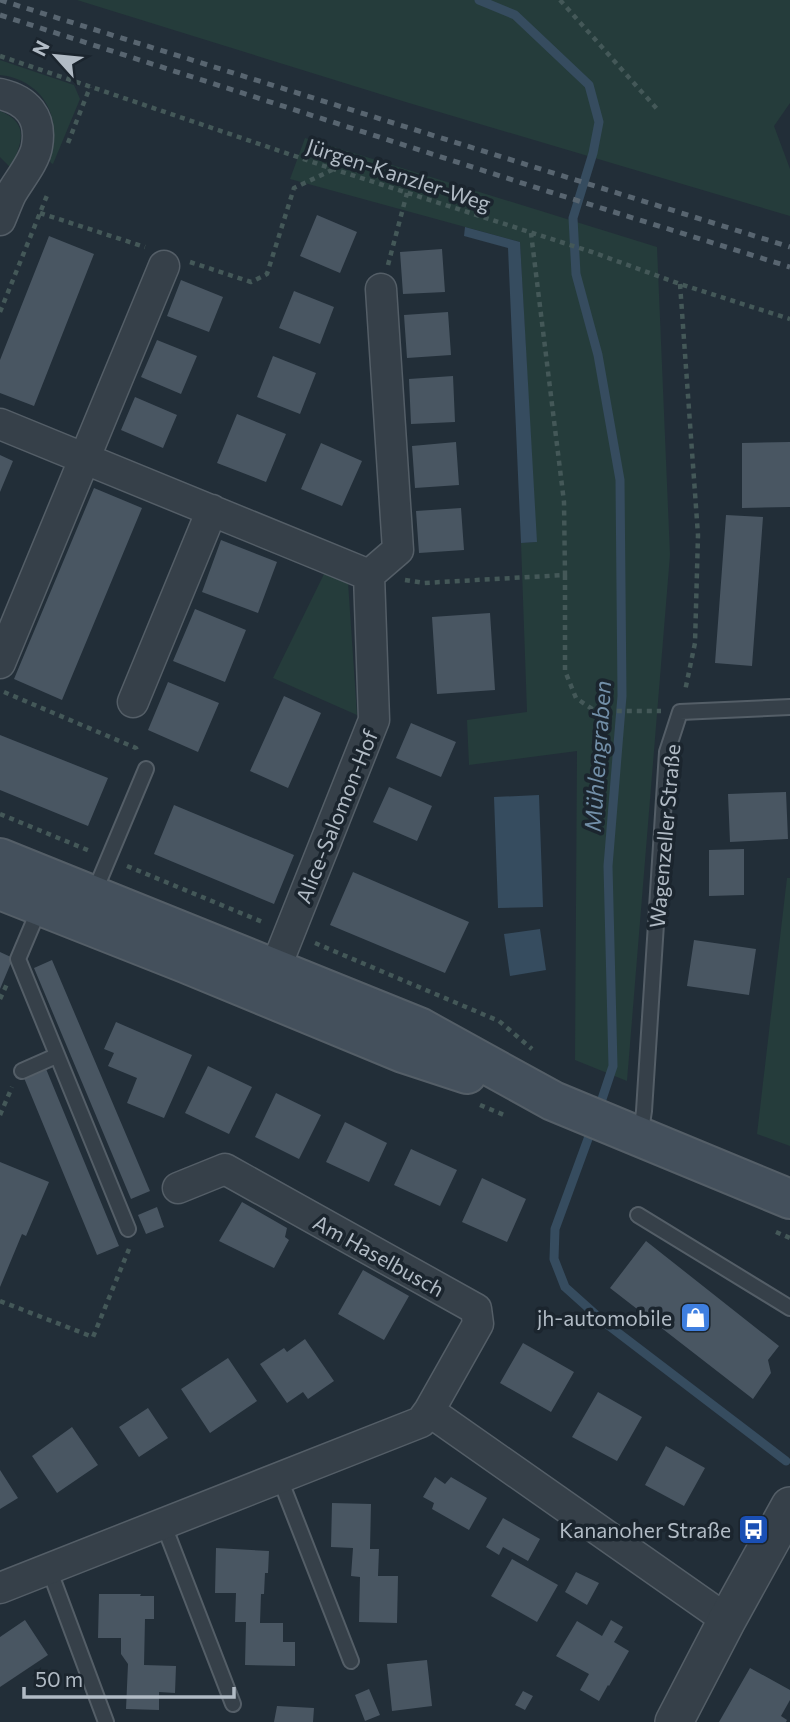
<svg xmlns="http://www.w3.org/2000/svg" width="790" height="1722" font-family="Commissioner,sans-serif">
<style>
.green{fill:#253c3b}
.water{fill:#364c5f}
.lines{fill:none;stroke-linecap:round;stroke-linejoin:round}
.stream{stroke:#364c5f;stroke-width:9}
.building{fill:#495662}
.service-casing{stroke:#545e67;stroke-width:18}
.minor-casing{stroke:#545e67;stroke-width:33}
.tertiary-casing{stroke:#545e67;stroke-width:40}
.secondary-casing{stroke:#545e67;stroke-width:42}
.path{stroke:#445858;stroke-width:4.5;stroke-dasharray:5 5;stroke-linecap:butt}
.service{stroke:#364049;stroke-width:14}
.minor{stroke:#364049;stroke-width:30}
.tertiary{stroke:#364049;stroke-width:37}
.secondary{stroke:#44505c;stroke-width:38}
.rail{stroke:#586570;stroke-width:5;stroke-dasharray:7 7;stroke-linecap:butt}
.labels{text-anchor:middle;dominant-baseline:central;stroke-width:7;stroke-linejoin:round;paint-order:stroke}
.street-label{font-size:21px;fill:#b1bbc5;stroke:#1b252e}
.poi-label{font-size:21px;fill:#b1bbc5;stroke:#1b252e;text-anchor:end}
.water-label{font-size:23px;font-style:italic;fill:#728fa8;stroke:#1b252e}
</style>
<rect width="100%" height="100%" fill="#222e38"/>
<path class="green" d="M77 0H790V103L774 126 790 169V216L409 103Z
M0 60 74 85 80 99 53 164 51 163 47 155C66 117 40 79 0 75Z
M0 111C31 124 21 143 11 168L0 157Z
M305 138 657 247 670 555 627 1081 575 1060 577 751 469 765 467 720 527 712 521 543 536 542 520 242 290 179Z
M326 570 348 582 357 715 273 678Z
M787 878H790V1146L757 1134Z"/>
<path class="water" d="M465 227 520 242 537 542 521 543 508 248 464 236Z
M539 795 543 907 498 908 494 797Z
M540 929 546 970 510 976 504 934Z"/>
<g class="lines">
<path class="stream" d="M479 0 515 15 589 85 599 122 593 153 573 218 576 274 598 355 620 480 622 696 608 866 613 1066 598 1111
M592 1128 555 1229 554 1259 565 1287 604 1322 786 1461"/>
</g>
<path class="building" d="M317 215 357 232 340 273 300 256Z
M49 236 94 254 34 406 0 393V360Z
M442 249 445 292 403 294 400 252Z
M181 280 223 297 209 332 167 316Z
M294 291 334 307 320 344 279 328Z
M448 312 451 355 407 358 404 315Z
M157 340 197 356 181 394 141 377Z
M273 356 316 373 300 414 257 397Z
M453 376 455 422 411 424 409 379Z
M135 397 177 415 163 448 121 430Z
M237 414 286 434 266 482 217 463Z
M456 442 459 485 415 488 412 446Z
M790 442V507L742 508V443Z
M321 443 362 461 342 506 301 489Z
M0 455 13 461 0 492Z
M94 488 142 508 62 700 14 679Z
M461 508 464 550 419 553 416 511Z
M726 515 763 517 752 666 715 663Z
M221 540 277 562 258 613 202 592Z
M195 609 246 630 225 682 173 661Z
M490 613 495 690 437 694 432 617Z
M168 682 219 703 198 752 148 730Z
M284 696 321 713 288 788 250 771Z
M411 723 456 742 441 777 396 758Z
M0 735 108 778 88 826 0 790Z
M389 787 432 806 417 841 373 822Z
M786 792 788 839 730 842 728 794Z
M174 805 294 855 274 904 154 854Z
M744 849V895L709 896V850Z
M353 872 469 922 445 973 330 925Z
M694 940 756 949 749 995 687 986Z
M0 952 13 958 0 989Z
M52 960 150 1191 131 1199 34 968Z
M116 1022 192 1055 164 1118 127 1103 137 1078 108 1066 114 1053 104 1049Z
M44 1064 119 1246 97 1255 22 1073Z
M208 1066 252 1087 229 1134 185 1113Z
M276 1093 321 1115 299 1159 255 1137Z
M345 1122 387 1143 369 1182 326 1162Z
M411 1149 457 1170 440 1206 394 1185Z
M0 1162 49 1182 26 1236 22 1234 0 1287Z
M482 1178 526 1199 507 1242 462 1222Z
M242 1202 287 1228 285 1237 289 1240 274 1268 219 1241Z
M157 1207 164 1227 146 1234 138 1215Z
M646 1241 779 1346 768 1360 771 1373 753 1399 610 1288Z
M363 1270 409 1296 384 1340 338 1314Z
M305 1339 334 1381 308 1399 303 1392 287 1403 260 1364 284 1348 287 1352Z
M523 1343 574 1372 551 1412 500 1383Z
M228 1358 257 1401 210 1433 181 1389Z
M598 1392 642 1417 617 1461 572 1437Z
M148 1408 168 1438 139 1457 119 1427Z
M72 1427 98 1465 57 1493 32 1456Z
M666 1446 705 1468 684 1506 645 1485Z
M0 1470 18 1498 0 1509Z
M435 1477 445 1484 451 1477 487 1498 469 1530 432 1509 434 1503 423 1497Z
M332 1503 371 1504 370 1549H379L378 1576H398L397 1623 359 1622 360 1577 351 1576 353 1548 331 1547Z
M503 1518 540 1539 528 1561 503 1547 499 1555 486 1547Z
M216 1548 269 1551 268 1573H265L264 1594H261L260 1623H283V1642H295V1666L245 1665 246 1622H235L236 1593H215Z
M512 1559 558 1585 537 1622 491 1596Z
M576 1572 599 1583 587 1605 565 1592Z
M99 1594H141L140 1596H154V1619H145L144 1665 176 1666 175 1693 159 1692V1710L126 1709 128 1664 121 1654V1638H98Z
M25 1620 48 1655 0 1687V1637Z
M611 1620 623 1627 614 1642 629 1651 609 1686 608 1685 599 1701 580 1690 589 1674 556 1656 577 1621 602 1636Z
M427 1660 432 1706 392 1711 387 1664Z
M750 1668 790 1690V1700L781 1716 787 1720 786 1722H719Z
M369 1689 380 1715 365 1721 355 1695Z
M523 1691 533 1696 525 1710 515 1705Z
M277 1706 314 1708 313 1722H274Z"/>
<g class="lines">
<defs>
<path id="service" d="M94 893 146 769
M40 907 18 959 128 1229
M22 1071 56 1056
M640 1137 644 1111 667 752 680 712 790 707
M638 1215 790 1308
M280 1479 351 1661
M163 1523 233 1704
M49 1569 106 1722"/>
<path id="minor" d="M0 94C27 100 42 117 37 146 35 161 19 180 11 194 7 202 4 211 0 220
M0 424 369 575 374 720 275 969
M369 575 398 550 381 289
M0 663 164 266
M133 702 212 510
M178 1188 225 1169 476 1309 478 1324 429 1411
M0 1588 421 1422 429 1411 727 1620"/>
<path id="tertiary" d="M674 1722 727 1620 790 1506"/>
<path id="secondary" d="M0 858 419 1027 553 1101 790 1199
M0 890 185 963 403 1053 467 1074"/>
</defs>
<use href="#service" class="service-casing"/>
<use href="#minor" class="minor-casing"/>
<use href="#tertiary" class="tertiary-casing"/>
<use href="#secondary" class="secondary-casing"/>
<path class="path" d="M560 0 657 109
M0 56 333 169 592 252 680 284 790 319
M68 143 90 87
M40 213 145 247
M190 262 251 282 267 274 294 188 332 170
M388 265 407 193
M680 284 698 535 695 643 685 691
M0 312 48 193
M565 575V671L576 698 595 711H661
M405 580 424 583 565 575 564 502 531 233
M4 692 136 748 138 753
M0 814 90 851
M127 866 265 923
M315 943 499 1021 532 1049
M0 999 7 984
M480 1105 504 1115
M0 1115 12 1087
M776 1232 790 1238
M0 1301 93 1337 129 1249"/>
<use href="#service" class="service"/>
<use href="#minor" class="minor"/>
<use href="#tertiary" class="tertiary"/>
<use href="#secondary" class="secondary"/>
<path class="rail" d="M0 0 790 247
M0 15 550 192 790 267"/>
</g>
<defs>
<symbol id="shop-square" viewBox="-11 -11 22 22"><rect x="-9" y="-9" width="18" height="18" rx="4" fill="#3f7fe0" stroke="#1b252e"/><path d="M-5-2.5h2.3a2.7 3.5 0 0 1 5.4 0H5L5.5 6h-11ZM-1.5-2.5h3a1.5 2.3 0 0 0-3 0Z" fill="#fff"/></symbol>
<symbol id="bus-square" viewBox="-11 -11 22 22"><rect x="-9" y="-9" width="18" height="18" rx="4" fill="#1a4fb4" stroke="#1b252e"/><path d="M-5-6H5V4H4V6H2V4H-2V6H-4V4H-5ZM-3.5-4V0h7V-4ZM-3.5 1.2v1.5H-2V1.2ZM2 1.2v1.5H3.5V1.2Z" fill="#fff"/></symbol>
</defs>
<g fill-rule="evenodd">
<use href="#shop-square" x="678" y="1300" width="35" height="35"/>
<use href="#bus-square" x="736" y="1512" width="35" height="35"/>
</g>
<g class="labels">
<g class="street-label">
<text transform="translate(399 174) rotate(18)">Jürgen-Kanzler-Weg</text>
<text transform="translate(336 816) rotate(-68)">Alice-Salomon-Hof</text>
<text transform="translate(664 836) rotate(-85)">Wagenzeller Straße</text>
<text transform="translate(379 1255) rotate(29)">Am Haselbusch</text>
</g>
<g class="poi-label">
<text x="672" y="1317">jh-automobile</text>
<text x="731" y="1529">Kananoher Straße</text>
</g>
<g class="water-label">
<text transform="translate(597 756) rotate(-86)">Mühlengraben</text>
</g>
</g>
<g transform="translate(56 56) rotate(297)" stroke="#1b252e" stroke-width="5" paint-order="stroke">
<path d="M0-5L12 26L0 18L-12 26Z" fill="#b1bbc5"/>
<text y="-10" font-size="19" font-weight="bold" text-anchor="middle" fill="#b1bbc5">N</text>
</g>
<path d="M24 1687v10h210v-10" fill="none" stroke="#b1bbc5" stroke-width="3.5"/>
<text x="35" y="1687" font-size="21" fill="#b1bbc5" stroke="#1b252e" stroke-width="5" paint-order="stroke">50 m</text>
</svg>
